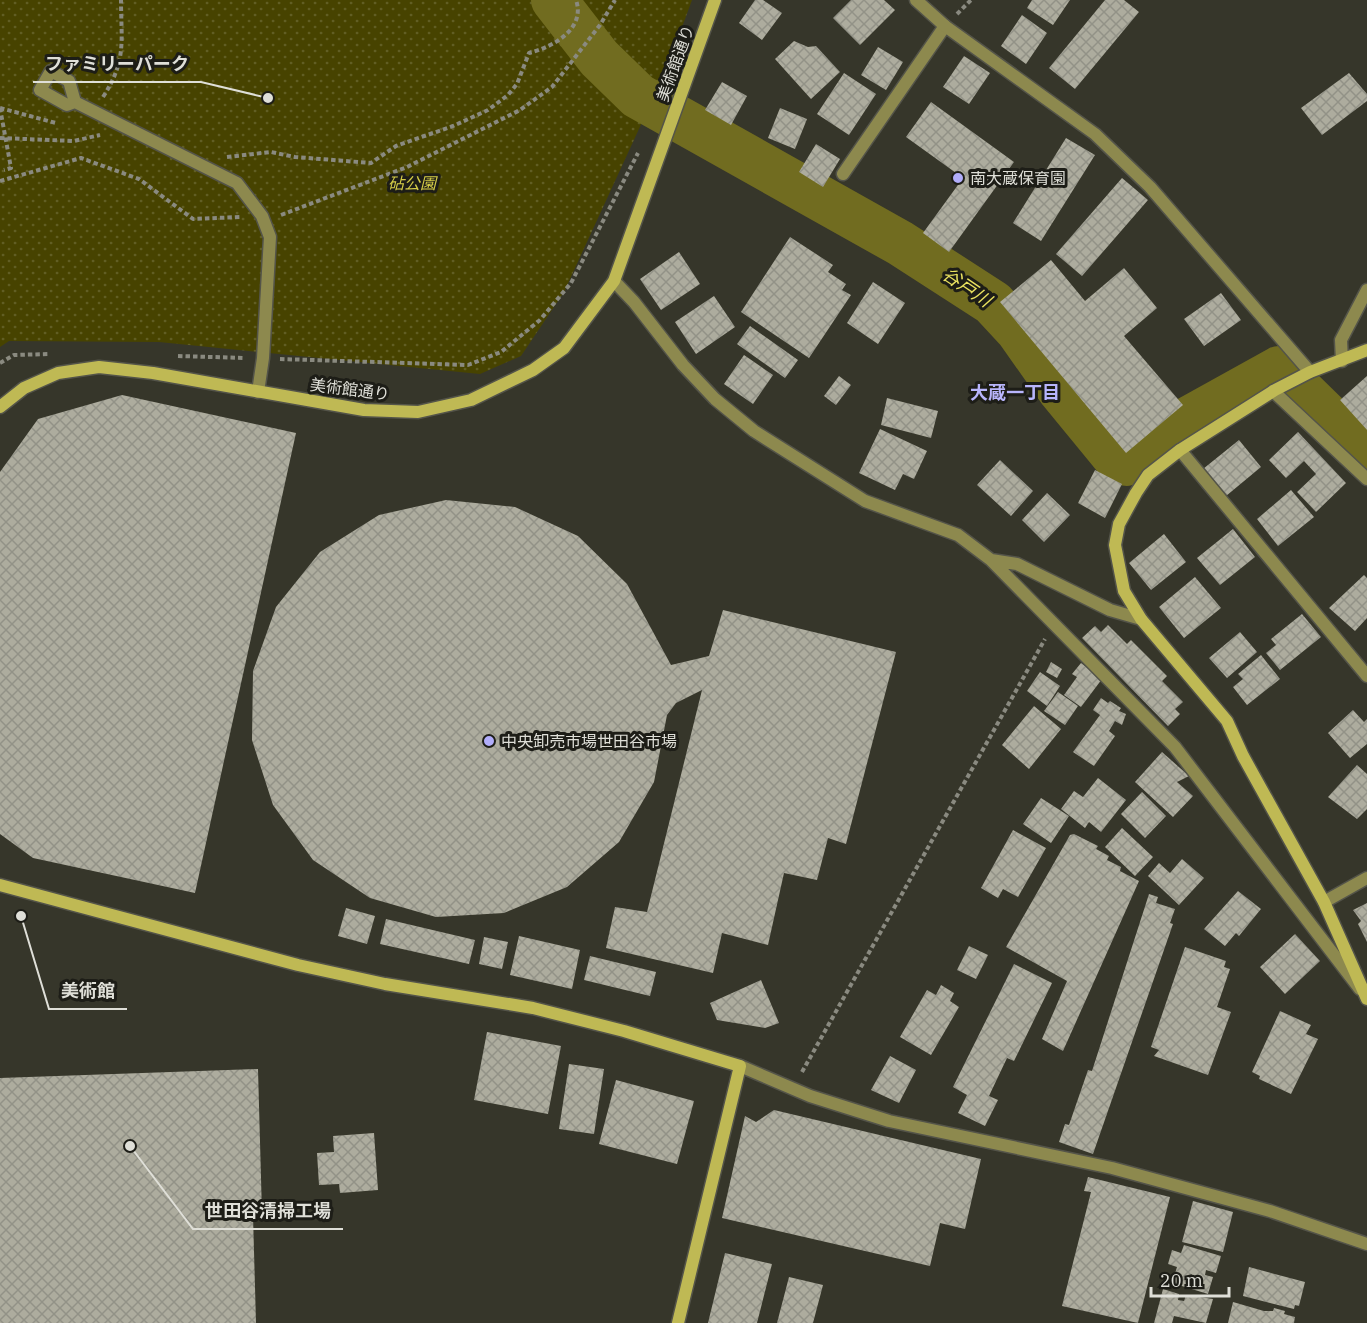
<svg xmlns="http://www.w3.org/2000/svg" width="1367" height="1323" font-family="'IBM Plex Serif','Noto Sans JP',serif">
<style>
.park{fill:url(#park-dots)}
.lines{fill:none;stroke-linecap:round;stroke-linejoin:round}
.river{stroke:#716c20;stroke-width:46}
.building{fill:url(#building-cross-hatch)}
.lane-casing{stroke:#545449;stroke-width:15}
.street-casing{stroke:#545449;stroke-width:15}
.secondary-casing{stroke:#545449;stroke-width:15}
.path{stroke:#8a8a80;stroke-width:4;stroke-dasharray:4.5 3;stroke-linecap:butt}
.lane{stroke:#8d894e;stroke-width:12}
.street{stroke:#8d894e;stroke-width:12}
.secondary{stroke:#bfb954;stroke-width:12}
.poi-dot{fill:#b1adfa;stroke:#1d1d17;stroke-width:2}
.labels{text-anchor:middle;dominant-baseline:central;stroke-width:6;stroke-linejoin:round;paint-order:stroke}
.street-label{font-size:16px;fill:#dfdfd8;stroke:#1d1d17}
.poi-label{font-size:16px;fill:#dfdfd8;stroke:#1d1d17;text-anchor:start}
.park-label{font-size:16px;font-style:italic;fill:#d4cc47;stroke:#1d1d17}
.water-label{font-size:18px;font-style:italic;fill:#eae260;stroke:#1d1d17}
.neighbourhood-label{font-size:18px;font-weight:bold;fill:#b8b5fc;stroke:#1d1d17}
.leader{fill:none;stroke:#dfdfd8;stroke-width:2}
.callout-dot{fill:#dfdfd8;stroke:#1d1d17;stroke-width:2}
.callout-label{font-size:18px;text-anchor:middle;font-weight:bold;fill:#dfdfd8;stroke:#1d1d17;stroke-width:6;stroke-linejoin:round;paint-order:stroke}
</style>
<defs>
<pattern id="park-dots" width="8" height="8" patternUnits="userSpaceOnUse" patternTransform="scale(1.5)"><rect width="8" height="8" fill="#474300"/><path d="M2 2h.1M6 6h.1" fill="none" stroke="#615e24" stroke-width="1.8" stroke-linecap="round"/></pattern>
<pattern id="building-cross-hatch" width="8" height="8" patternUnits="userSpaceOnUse" patternTransform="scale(1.5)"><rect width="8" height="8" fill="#adac9e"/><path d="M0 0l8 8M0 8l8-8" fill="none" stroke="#929287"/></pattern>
</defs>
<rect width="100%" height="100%" fill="#36362a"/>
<path class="park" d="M0 0H692L667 68 564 292 521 356 480 374 159 342 9 341 0 347Z"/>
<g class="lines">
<path class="river" d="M554 0 599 58 638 96 900 243 993 303 1018 330 1061 391 1116 458 1127 463 1178 425 1279 369 1367 455"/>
</g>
<path class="building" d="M755 0H763L782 13 762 40 739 23Z
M851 0H884L895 10 860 45 833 18Z
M1032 0H1070L1053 25 1027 8Z
M1105 0H1124L1139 12 1075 89 1049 68Z
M1022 15 1047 33 1026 64 1001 46Z
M794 41 808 47 816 46 840 72 811 99 775 59Z
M878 47 903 62 886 90 861 75Z
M964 56 990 73 969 104 943 87Z
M844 73 876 94 849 135 817 114Z
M1349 73 1367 94V101L1322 135 1301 108Z
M722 82 747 96 731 125 705 110Z
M931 102 1014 162 949 252 923 233 963 178 906 137Z
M780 108 807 119 795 149 768 138Z
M1066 138 1095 155 1041 241 1013 223Z
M816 144 840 159 823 187 799 172Z
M1122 178 1148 200 1082 276 1056 254Z
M790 237 833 265 828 272 846 284 842 290 851 295 809 358 741 312Z
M679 252 700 284 661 310 640 279Z
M1051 260 1085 301 1124 268 1157 308 1124 336 1183 405 1126 453 1000 302Z
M873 282 905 303 878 344 847 323Z
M1221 293 1241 320 1204 346 1184 319Z
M714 296 735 327 696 354 675 322Z
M750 326 798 360 785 378 737 344Z
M744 355 773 375 753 404 724 384Z
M839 376 851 385 836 405 824 396Z
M1367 376V430L1340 400Z
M122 395 296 433 195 893 33 858 0 834V472L38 419Z
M887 398 938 411 931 438 881 425Z
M880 429 927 451 914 479 903 474 895 490 859 473Z
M1298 432 1346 483 1316 512 1297 492 1316 474 1304 461 1286 478 1269 460Z
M1239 440 1261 467 1226 496 1203 469Z
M1000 460 1033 491 1011 516 977 485Z
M1095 470 1122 484 1105 518 1078 503Z
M1291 490 1314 517 1278 546 1257 519Z
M1047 493 1070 515 1044 542 1022 520Z
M446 500 515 507 578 536 627 584 671 665 709 656 723 610 896 652 846 844 828 838 817 880 784 873 768 945 722 933 713 973 606 948 615 907 647 912 702 690 676 703 667 715 654 782 619 842 567 887 504 913 436 917 370 898 313 860 273 805 252 740 253 671 276 607 320 552 379 515Z
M1233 529 1255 557 1220 585 1197 558Z
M1164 534 1186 562 1151 590 1129 563Z
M1364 575 1367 578V618L1355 631 1329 608Z
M1195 577 1221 608 1184 638 1159 607Z
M1302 614 1321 637 1280 670 1266 653 1276 645 1271 639Z
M1108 625 1127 644 1131 640 1167 676 1162 681 1183 702 1175 709 1180 714 1168 726 1082 638 1095 626 1101 632Z
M1240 632 1257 652 1227 678 1209 658Z
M1261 655 1280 679 1247 705 1233 687 1243 679 1238 674Z
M1051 662 1062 669 1057 678 1046 672Z
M1081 663 1102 679 1081 707 1064 695 1077 677 1072 674Z
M1040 672 1060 686 1047 706 1027 691Z
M1058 692 1078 706 1065 725 1044 711Z
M1101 698 1108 703 1110 701 1121 708 1119 711 1126 714 1122 725 1115 721 1109 731 1115 736 1094 766 1073 752 1100 715 1093 710Z
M1034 706 1061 729 1029 769 1002 745Z
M1353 710 1364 722 1367 719V744L1350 758 1328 733Z
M1162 752 1189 776 1177 782 1193 796 1173 817 1135 782Z
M1357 765 1367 774V809L1357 819 1328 797Z
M1098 778 1126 800 1101 832 1089 822 1085 828 1061 809 1074 791 1083 797Z
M1142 792 1166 816 1145 838 1121 814Z
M1041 798 1069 816 1051 843 1023 824Z
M1122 828 1153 857 1135 876 1105 847Z
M1013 830 1046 848 1018 897 1003 889 998 898 981 888Z
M1074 834 1098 846 1096 849 1109 856 1107 860 1121 867 1120 871 1139 881 1063 1051 1042 1039 1067 981 1006 947 1070 835Z
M1182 859 1204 878 1179 905 1148 876 1159 863 1170 873Z
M1238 891 1261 909 1239 936 1236 933 1225 946 1204 929Z
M1149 894 1158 897 1156 903 1175 909 1170 923 1173 924 1093 1154 1059 1142 1065 1124 1069 1125 1088 1070 1092 1071Z
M1367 903V942L1358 924 1361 921 1353 910Z
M346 908 375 916 367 944 338 936Z
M386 919 475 940 469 964 380 944Z
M1295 934 1320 961 1285 994 1260 967Z
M519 936 580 950 572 989 510 975Z
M484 937 508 942 502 969 479 964Z
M969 946 988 955 976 979 957 970Z
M1185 947 1226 961 1224 967 1230 969 1217 1007 1231 1012 1208 1075 1154 1056 1159 1050 1151 1047Z
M590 956 656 972 650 996 584 980Z
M1014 964 1052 983 1014 1061 1007 1058 989 1096 998 1100 985 1126 958 1113 967 1095 953 1087Z
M761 980 779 1023 765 1028 717 1020 710 1003Z
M941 985 954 993 950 1001 959 1007 931 1055 900 1037 927 990 936 995Z
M1280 1011 1311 1025 1306 1034 1318 1039 1291 1094 1259 1079 1260 1076 1252 1072Z
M487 1032 561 1046 548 1114 474 1100Z
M890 1056 916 1070 899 1103 871 1090Z
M569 1064 604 1069 594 1134 559 1129Z
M258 1069 262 1214 253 1215 256 1323H0V1078Z
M616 1080 694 1101 677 1164 599 1144Z
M774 1110 981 1159 965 1229 940 1223 930 1266 722 1218 745 1116 756 1122Z
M374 1133 378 1190 340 1193 339 1184 319 1185 317 1153 334 1152 333 1136Z
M1088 1177 1170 1197 1138 1323 1062 1306 1091 1192 1084 1191Z
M1193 1201 1233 1212 1223 1252 1182 1242Z
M1184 1245 1221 1256 1216 1273 1206 1270 1205 1275 1213 1277 1208 1294 1172 1283 1177 1267 1168 1264 1172 1250 1181 1253Z
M725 1253 772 1264 757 1323H708Z
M1249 1267 1305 1282 1299 1306 1295 1305 1294 1309 1243 1296Z
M789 1277 823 1285 813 1323H777Z
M1163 1289 1179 1294 1178 1300 1184 1301 1186 1295 1213 1299 1206 1323 1174 1316 1172 1323H1154Z
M1233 1302 1264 1311H1273L1274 1308 1285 1311 1284 1314 1295 1317 1294 1323H1228Z"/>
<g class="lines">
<defs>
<path id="lane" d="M75 102 69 81 51 71 40 90 67 105 75 102 237 183 262 216 270 237 263 358 258 392
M843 174 945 26
M1180 450 1367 676"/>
<path id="street" d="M916 0 945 26 1095 134 1150 187 1310 372
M614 281 634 302 683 365 715 399 754 431 865 501 958 535 991 560 1175 747 1360 989
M1342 361 1341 340 1367 290
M1273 391 1367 479
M991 560 1017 564 1110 610 1141 619
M1324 902 1367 878
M740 1066 810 1096 889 1121 1112 1168 1270 1211 1367 1244"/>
<path id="secondary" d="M1367 350 1310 372 1275 390 1180 450 1148 475 1136 493 1119 524 1115 545 1124 591 1141 619 1227 721 1243 756 1324 902 1367 999
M0 407 24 388 58 373 99 367 153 373 364 410 418 412 471 400 533 370 564 348 614 281 715 0
M0 885 298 965 385 984 533 1008 624 1031 740 1066 678 1323"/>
</defs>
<use href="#lane" class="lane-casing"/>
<use href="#street" class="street-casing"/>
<use href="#secondary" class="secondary-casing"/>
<path class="path" d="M957 14 971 0
M103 97C127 60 121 41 121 0
M0 108 56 123
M0 108 11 168 4 170
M0 138 74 141 100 135
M227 157 271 152 295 157 371 163 396 146 453 126 488 110 508 95 517 84 529 53C553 47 586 29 576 0
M0 181 81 158 139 179 193 219 240 217
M281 215 407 167 520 110 552 87 600 25 615 0
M178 356 245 358
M280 359 468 365 501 352 540 320 571 283 638 153
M0 363 14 355 50 354
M802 1072 1045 639"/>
<use href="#lane" class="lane"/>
<use href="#street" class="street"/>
<use href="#secondary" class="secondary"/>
</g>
<g class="poi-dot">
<circle cx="958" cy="178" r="6"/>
<circle cx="489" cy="741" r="6"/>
</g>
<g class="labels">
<g class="street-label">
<text transform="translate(675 63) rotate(-70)">美術館通り</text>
<text transform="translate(350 389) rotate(7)">美術館通り</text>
</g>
<g class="poi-label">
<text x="970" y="178">南大蔵保育園</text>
<text x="501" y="741">中央卸売市場世田谷市場</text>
</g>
<g class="park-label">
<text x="412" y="183">砧公園</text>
</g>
<g class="water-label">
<text transform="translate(967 287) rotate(34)">谷戸川</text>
</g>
<g class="neighbourhood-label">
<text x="1015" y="392">大蔵一丁目</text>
</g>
</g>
<path class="leader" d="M268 98L201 82H33M21 916L49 1009H127M130 1146L193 1229H343"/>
<g class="callout-dot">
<circle cx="268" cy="98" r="6"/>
<circle cx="21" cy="916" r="6"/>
<circle cx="130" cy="1146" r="6"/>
</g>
<g class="callout-label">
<text x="117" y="70">ファミリーパーク</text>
<text x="88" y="997">美術館</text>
<text x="268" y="1217">世田谷清掃工場</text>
</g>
<path d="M1151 1287v9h78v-9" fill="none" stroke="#dfdfd8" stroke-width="3"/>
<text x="1160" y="1287" font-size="18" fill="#dfdfd8" stroke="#1d1d17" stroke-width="4.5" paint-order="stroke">20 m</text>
</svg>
